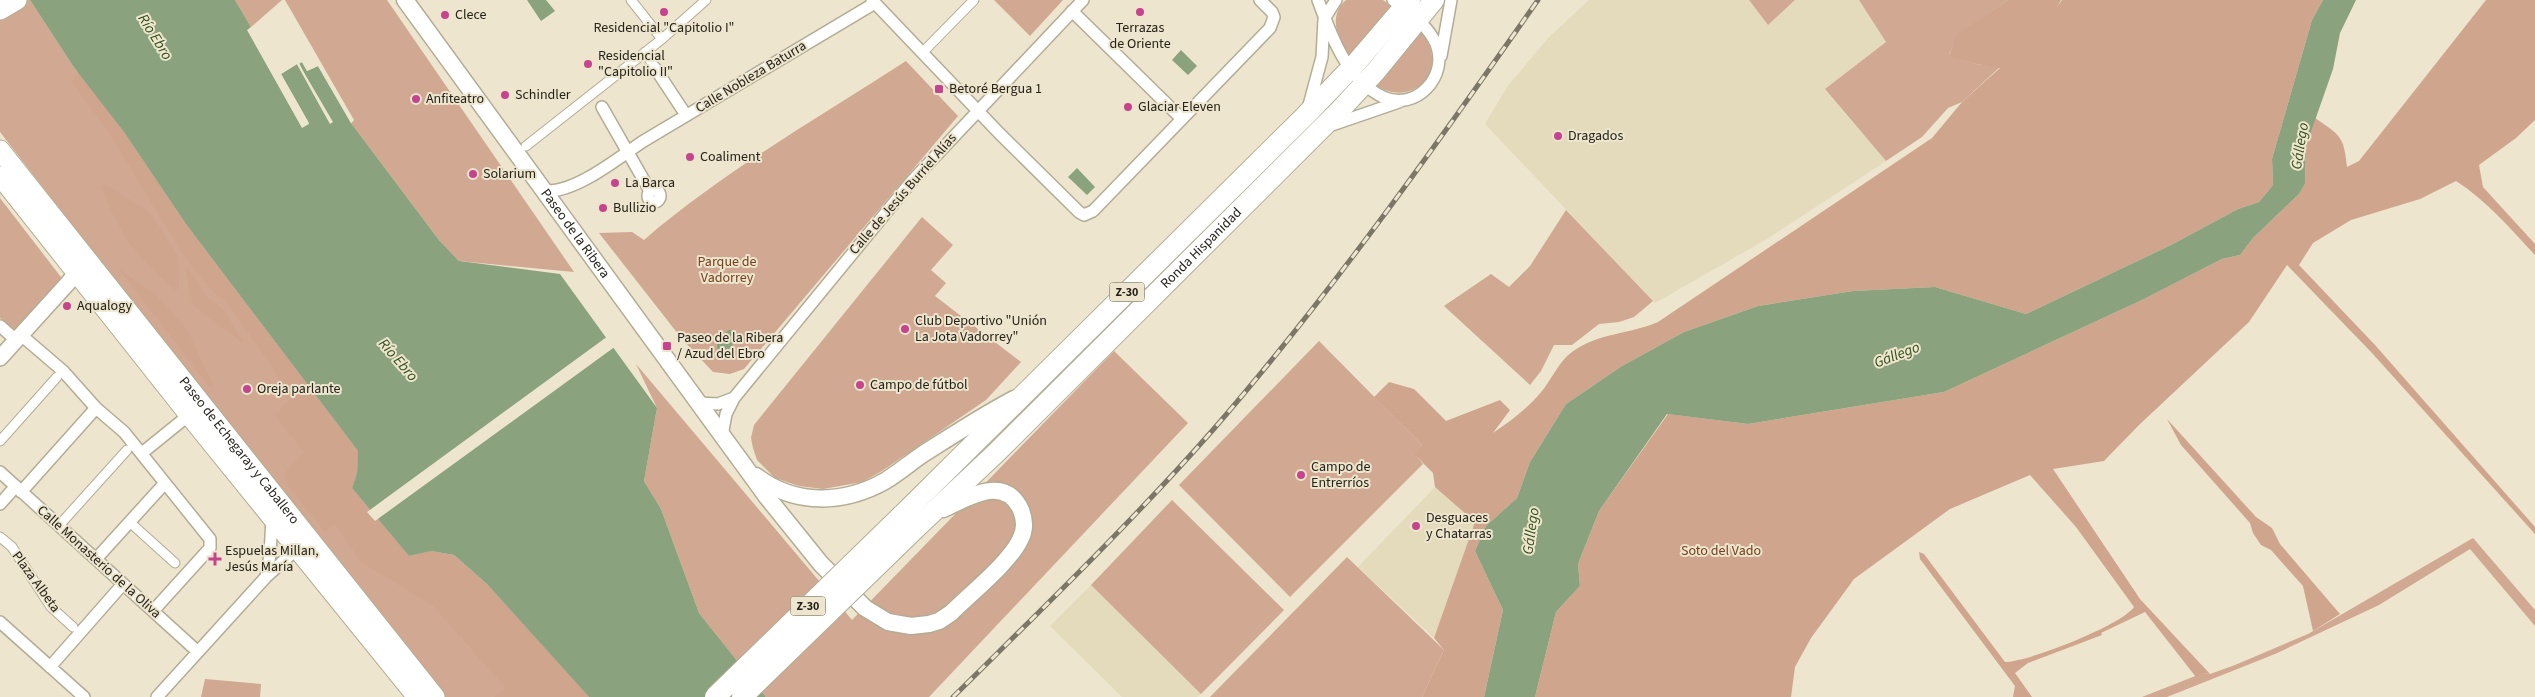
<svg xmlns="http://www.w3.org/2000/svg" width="2535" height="697" font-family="'Source Sans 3',sans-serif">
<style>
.built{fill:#e4dbbc}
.green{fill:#d1a891}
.forest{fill:#cfa58d}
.water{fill:#8aa27d}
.pier{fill:#ede5cd}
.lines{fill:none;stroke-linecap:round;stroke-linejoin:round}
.pedestrian-casing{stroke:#b3ac95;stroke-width:11}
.minor-casing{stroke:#b3ac95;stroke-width:14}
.tertiary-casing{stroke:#b3ac95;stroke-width:18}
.secondary-casing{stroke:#b3ac95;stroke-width:19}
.primary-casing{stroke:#b3ac95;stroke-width:21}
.trunk-casing{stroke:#b3ac95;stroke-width:22}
.pedestrian{stroke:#fff;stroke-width:9}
.minor{stroke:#fff;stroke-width:11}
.tertiary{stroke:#fff;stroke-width:15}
.secondary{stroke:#fff;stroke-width:16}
.primary{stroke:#fff;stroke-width:19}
.trunk{stroke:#fff;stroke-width:20}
.rail-casing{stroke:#7c7667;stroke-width:5}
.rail{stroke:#ede5cd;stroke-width:3;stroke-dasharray:9;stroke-linecap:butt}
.trunk-bridge-casing{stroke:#b3ac95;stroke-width:22;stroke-linecap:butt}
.trunk-bridge{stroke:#fff;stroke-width:20}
.poi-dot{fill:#c6448d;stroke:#ede5cd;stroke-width:2}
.labels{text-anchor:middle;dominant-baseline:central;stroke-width:4;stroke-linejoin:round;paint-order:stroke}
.shield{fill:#ede5cd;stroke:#615c4f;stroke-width:1}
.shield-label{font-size:12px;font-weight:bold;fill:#252219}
.poi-label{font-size:14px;fill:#252219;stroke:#ede5cd;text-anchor:start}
.street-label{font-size:14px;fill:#252219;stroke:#ede5cd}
.park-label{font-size:14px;fill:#76401c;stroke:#ede5cd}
.water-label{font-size:15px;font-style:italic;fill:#2e4e19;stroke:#ede5cd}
</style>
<rect width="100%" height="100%" fill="#ede5cd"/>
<path class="built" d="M1589 0H1749L1768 25 1795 0H1859L1886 42 1825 90 1886 161 1767 239 1655 303 1485 124 1507 87 1549 37Z
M1435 487 1476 522 1434 638 1358 567Z
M1091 585 1201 694 1197 697H1122L1050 626Z"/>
<path class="green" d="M0 0H30L73 66 124 132 186 224 358 451 357 473 352 488 409 556 431 551 488 585 589 697H443L268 479 0 132Z
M235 0H282L251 27Z
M285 0H387L574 272 459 261 439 240 351 123 354 120Z
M994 0H1063L1030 36Z
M1346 0H1383L1393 7 1351 58C1338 41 1327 16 1346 0Z
M1749 0H1795L1768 25Z
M1859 0H2008L1958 34 1949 55 1976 64 2000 67 1962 102 1948 108 1922 137 1886 161 1825 89 1886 42Z
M1419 30C1453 66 1416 112 1373 84Z
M906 61 958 116 744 369 730 374 713 372 682 339 599 233 632 232 644 240C724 171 817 119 906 61Z
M0 198 64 281 15 332 0 318Z
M1566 210 1653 301 1634 317 1619 322 1599 324 1572 345H1554L1541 371 1530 385 1444 306 1491 274 1509 287 1530 266Z
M922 217 953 245 931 270 946 283 935 296 1021 362 986 400 882 471 862 482 823 489 799 486 775 478 757 460 753 448 751 438 754 425Z
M1319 341 1422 445 1415 454 1423 464 1290 597 1179 485Z
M1114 351 1188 423 929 697H766L699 613 661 509 644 481 657 408 636 364 852 620Z
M1172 500 1284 610 1201 694 1091 585Z
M2473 538 2535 610V626L2470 549 2379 605 2275 654 2167 697H2142L2203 673 2210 674 2235 665 2308 634Z
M1347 557 1444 650 1422 697H1210Z
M205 679 261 684 260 697H201Z"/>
<path class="forest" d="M2008 0H2061L2057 7 2062 0H2323L2312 20 2272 159 2273 185 2259 202 2238 209 2171 245 2026 314 1935 287 1853 291 1758 306 1684 332 1622 366 1566 404 1530 462 1517 498 1486 526 1475 551 1503 610 1484 697H1422L1444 650 1434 638 1475 522 1435 487 1433 473 1414 454 1422 445 1374 397 1389 382 1414 389 1446 421 1500 400 1510 410 1493 433C1511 421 1528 408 1542 391 1552 379 1559 361 1572 352 1597 333 1631 334 1658 322L1932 138 1962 102 2000 68 1976 64 1949 56 1957 34Z
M2486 0H2535V120L2516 138 2479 165 2483 187 2535 244V255C2511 229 2486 200 2456 181L2420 199 2351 220 2313 243 2299 265 2375 345 2535 527V534L2372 353 2287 265 2249 322 2139 425 2104 461 2053 469 2140 599 2210 674 2203 673 2196 677 2145 612 2101 633 2102 635 2028 663 2015 673 2032 697H2013L2015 686 1920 559 1919 552 1924 554 2005 662C2028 662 2122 625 2134 607L2076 527 2030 475 1950 509 1854 579 1811 638 1795 667 1791 697H1535L1556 612 1580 586 1578 564 1599 511 1668 414 1748 424 1944 392 2142 300 2222 259 2240 255 2253 238 2299 194 2305 184 2306 146 2315 118C2340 135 2344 136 2347 167L2359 161Z
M79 71 124 132 186 224 358 451 357 473 352 488 409 556 431 551 454 555 488 585 589 697H494L506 688 432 605 361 562 335 524 324 531 287 484 285 473 304 452 274 415 291 398 266 358 226 301 217 296 186 259 107 130 72 82Z
M104 184 147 210 160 227 178 257 179 288 175 290C167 284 162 277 155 271 123 241 118 225 101 187Z
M186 266 209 299 224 310 244 344 194 306 188 287Z
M119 269 156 295 188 331 214 387 209 386Z
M2167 419 2256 517 2272 528 2280 544 2340 614 2313 631 2303 586 2271 550 2261 545 2253 533 2250 523 2181 445Z"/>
<path class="water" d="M30 0H235L251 27 248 30 302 127 309 123 281 74 297 64 330 124 299 63 302 62 307 71 318 66 351 123 439 240 459 261 560 274 657 408 644 481 661 509 699 613 766 697H589L488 585 454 555 431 551 409 556 352 488 357 473 358 451 186 224 124 132 73 66Z
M527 0H546L555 11 541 21Z
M2323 0H2356L2340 33 2333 69 2306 146 2305 184 2299 194 2253 238 2240 255 2222 259 2142 300 1944 392 1748 424 1667 414 1599 511 1578 564 1580 586 1556 612 1535 697H1484L1503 610 1475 551 1486 526 1517 498 1530 462 1566 404 1622 366 1684 332 1758 306 1853 291 1935 287 2026 314 2171 245 2238 209 2259 202 2273 185 2272 159 2312 20Z
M1181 50 1197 66 1188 75 1172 60Z
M1077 168 1095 187 1087 195 1068 177Z
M729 330H736V340L729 349 723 351 717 349V339Z"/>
<path class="pier" d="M253 26 251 31 303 124 305 123 278 74 302 59 308 68 320 64 353 121 351 123 318 66 307 71 302 62 299 64 333 122 330 124 297 64 281 74 309 124 302 128 247 30Z
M608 336 616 346 375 521 367 512Z"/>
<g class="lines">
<defs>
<path id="pedestrian" d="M631 0 662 39
M645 52 655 68
M923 52 974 0
M526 146 662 39 706 0
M0 441 57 377
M64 520 127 450
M134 526 175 563
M0 537 12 547 51 607 73 627"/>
<path id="minor" d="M872 0 999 133 1079 212 1084 215 1093 211 1270 28 1274 17 1272 12 1260 0
M1318 0C1331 35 1346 79 1383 97 1416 112 1449 76 1436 44 1428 25 1408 12 1393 0
M1072 11 1181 118
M1441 56 1451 0
M655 68 686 115
M1309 105 1322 57 1324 19 1336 0
M602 107 650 191
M1329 126 1399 102
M648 196a6 6 0 1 1 12 0a6 6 0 1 1-12 0Z
M545 191C575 193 617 159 642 142L875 3
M0 326 16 340
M21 335 63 371 96 408 124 432 210 539V548L153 611
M699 403 718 404 734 398
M722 436 726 414 734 398 911 182 1083 0
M142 453 189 415
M0 472 198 652
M21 492 96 408
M0 504 16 486
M96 559 165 483
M266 577 270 555 272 518
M0 622 84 697
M50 667 123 584
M157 697 266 577 300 546"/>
<path id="tertiary" d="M0 358 68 283 77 272 79 262"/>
<g id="secondary">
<path id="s1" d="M405 0 767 497 821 564 865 608 888 622 911 626 929 624 939 621 951 613C970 594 1009 563 1020 540 1025 531 1025 520 1021 510 1004 473 967 499 943 509"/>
<path d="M756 476C795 506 844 504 885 481 898 473 910 463 923 454 953 435 982 416 1014 399"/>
</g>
<g id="primary">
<path d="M0 10 17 0"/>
<path id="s2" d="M0 150 435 697"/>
<path d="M0 176 197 425 417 697"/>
</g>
<g id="trunk">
<path d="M902 515 1305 116 1356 63 1410 0"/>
<path id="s3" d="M915 529 996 453 1341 109 1376 71 1434 0"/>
</g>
</defs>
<use href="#pedestrian" class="pedestrian-casing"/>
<use href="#minor" class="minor-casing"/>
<use href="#tertiary" class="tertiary-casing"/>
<use href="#secondary" class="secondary-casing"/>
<use href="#primary" class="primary-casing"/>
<use href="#trunk" class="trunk-casing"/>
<use href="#pedestrian" class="pedestrian"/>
<use href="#minor" class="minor"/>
<use href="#tertiary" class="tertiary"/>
<use href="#secondary" class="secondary"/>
<use href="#primary" class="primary"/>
<use href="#trunk" class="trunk"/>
<defs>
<path id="rail" d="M953 697C1041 610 1130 524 1212 431 1330 295 1434 148 1538 0"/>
</defs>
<use href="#rail" class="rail-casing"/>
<use href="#rail" class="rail"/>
<defs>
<path id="trunk-bridge" d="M715 697 902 515
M742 697 915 529"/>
</defs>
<use href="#trunk-bridge" class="trunk-bridge-casing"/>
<use href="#trunk-bridge" class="trunk-bridge"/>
</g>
<g class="poi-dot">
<circle cx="664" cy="12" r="5"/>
<circle cx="1140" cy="12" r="5"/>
<circle cx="445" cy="15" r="5"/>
<circle cx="588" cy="64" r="5"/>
<rect x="934" y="84" width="10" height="10" rx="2.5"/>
<circle cx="505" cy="95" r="5"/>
<circle cx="416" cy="99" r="5"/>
<circle cx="1128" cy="107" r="5"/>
<circle cx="1558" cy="136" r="5"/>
<circle cx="690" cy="157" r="5"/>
<circle cx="473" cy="174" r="5"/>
<circle cx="615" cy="183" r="5"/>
<circle cx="603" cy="208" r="5"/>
<circle cx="67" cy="306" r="5"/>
<circle cx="905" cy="329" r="5"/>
<rect x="662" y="341" width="10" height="10" rx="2.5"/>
<circle cx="860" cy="385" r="5"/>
<circle cx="247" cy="389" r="5"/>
<circle cx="1301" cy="475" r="5"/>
<circle cx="1416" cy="526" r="5"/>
<path d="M212.5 551.5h5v5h5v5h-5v5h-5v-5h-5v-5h5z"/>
</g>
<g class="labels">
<g class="shield">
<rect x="1109.5" y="282.5" width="35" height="19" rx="4"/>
<rect x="790.5" y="596.5" width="35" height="19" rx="4"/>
</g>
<g class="shield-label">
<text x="1127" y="292">Z-30</text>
<text x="808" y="606">Z-30</text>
</g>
<g class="poi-label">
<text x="455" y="15">Clece</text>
<text x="664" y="28" text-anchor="middle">Residencial "Capitolio I"</text>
<text x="1140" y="28" text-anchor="middle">Terrazas<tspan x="1140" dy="16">de Oriente</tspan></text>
<text x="598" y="56">Residencial<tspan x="598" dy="16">"Capitolio II"</tspan></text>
<text x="949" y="89">Betoré Bergua 1</text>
<text x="515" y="95">Schindler</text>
<text x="426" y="99">Anfiteatro</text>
<text x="1138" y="107">Glaciar Eleven</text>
<text x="1568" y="136">Dragados</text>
<text x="700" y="157">Coaliment</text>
<text x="483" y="174">Solarium</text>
<text x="625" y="183">La Barca</text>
<text x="613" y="208">Bullizio</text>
<text x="77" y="306">Aqualogy</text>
<text x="915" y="321">Club Deportivo "Unión<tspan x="915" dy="16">La Jota Vadorrey"</tspan></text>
<text x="677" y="338">Paseo de la Ribera<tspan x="677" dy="16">/ Azud del Ebro</tspan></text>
<text x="870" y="385">Campo de fútbol</text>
<text x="257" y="389">Oreja parlante</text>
<text x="1311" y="467">Campo de<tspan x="1311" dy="16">Entrerríos</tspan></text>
<text x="1426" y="518">Desguaces<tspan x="1426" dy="16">y Chatarras</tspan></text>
<text x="225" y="551">Espuelas Millan,<tspan x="225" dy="16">Jesús María</tspan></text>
</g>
<g class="street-label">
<text transform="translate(751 77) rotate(-31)">Calle Nobleza Baturra</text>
<text transform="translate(903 194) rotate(-49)">Calle de Jesús Burriel Alías</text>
<text stroke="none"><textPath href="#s1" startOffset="289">Paseo de la Ribera</textPath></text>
<text stroke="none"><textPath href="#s3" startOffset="401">Ronda Hispanidad</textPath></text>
<text stroke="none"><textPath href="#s2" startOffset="384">Paseo de Echegaray y Caballero</textPath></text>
<text transform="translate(99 562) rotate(42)">Calle Monasterio de la Oliva</text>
<text transform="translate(36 582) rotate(54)">Plaza Albeta</text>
</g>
<g class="park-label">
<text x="727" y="262">Parque de<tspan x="727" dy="16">Vadorrey</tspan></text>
<text x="1721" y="551">Soto del Vado</text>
</g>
<g class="water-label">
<text transform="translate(155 37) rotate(58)">Río Ebro</text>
<text transform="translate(2300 146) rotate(-81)">Gállego</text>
<text transform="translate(1897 355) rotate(-21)">Gállego</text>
<text transform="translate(398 360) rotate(49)">Río Ebro</text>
<text transform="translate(1531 531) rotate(-82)">Gállego</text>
</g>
</g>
</svg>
